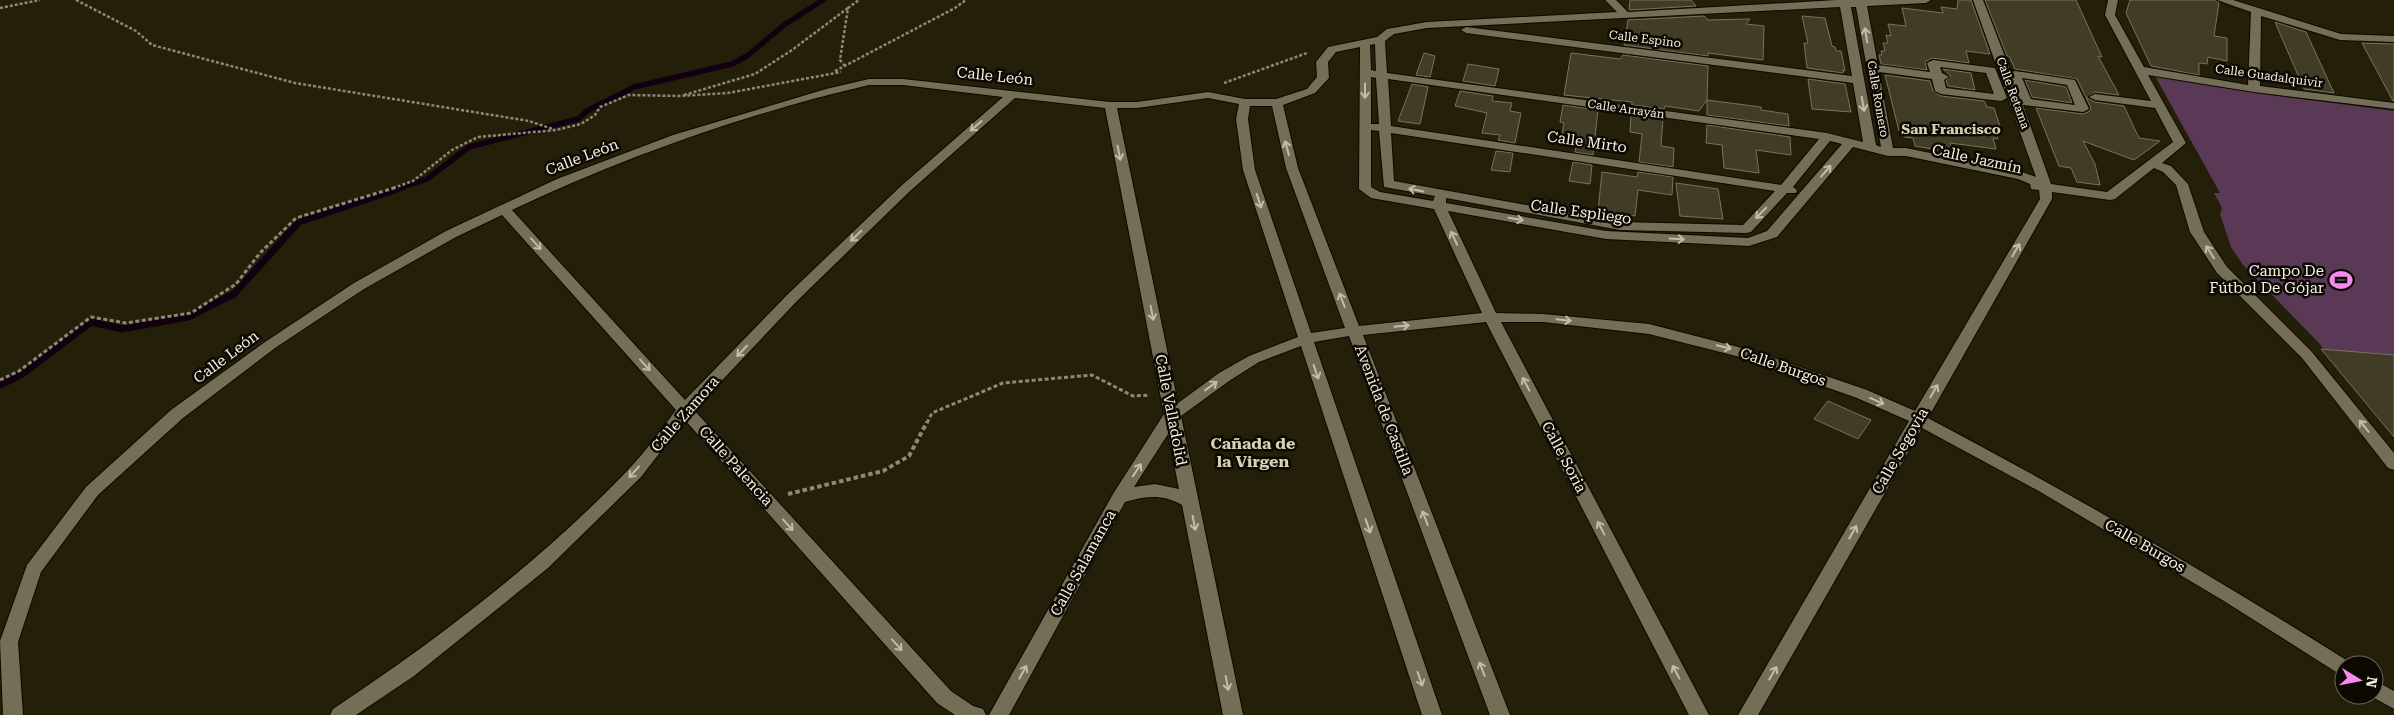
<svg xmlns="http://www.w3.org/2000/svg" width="2394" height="715" font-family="'Roboto Serif',serif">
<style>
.green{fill:#5a3957}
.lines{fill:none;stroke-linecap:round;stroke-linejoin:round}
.stream-far1{stroke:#120011;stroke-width:5.5}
.stream{stroke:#120011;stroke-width:7}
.building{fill:#413c25;stroke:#78725a}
.minor-casing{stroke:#0d0800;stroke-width:2}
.path-far2{stroke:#8d8977;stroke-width:2.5;stroke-dasharray:3 2;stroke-linecap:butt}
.path-far1{stroke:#8d8977;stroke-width:3;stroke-dasharray:4 2.5;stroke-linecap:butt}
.path{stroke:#8d8977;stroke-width:4;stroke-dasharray:4.5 3;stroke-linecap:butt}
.minor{fill:#746e56;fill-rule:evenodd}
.oneway{stroke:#c1bdab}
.labels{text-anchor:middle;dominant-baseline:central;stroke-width:5;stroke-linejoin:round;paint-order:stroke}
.far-street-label{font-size:12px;fill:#f4f1e3;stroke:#0b0902}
.far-neighbourhood-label{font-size:14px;font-weight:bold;fill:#d7d1b5;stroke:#0b0902}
.street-label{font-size:15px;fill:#f4f1e3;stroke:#0b0902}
.poi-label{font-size:15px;fill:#f4f1e3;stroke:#0b0902;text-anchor:end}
.neighbourhood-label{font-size:16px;font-weight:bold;fill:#d7d1b5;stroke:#0b0902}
</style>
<rect width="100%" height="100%" fill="#241f08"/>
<path class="green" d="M2155 76 2270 95 2394 111V433L2318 342 2243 265 2231 247 2220 214 2222 208 2214 193H2220Z"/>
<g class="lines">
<path class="stream-far1" d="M399 188 427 179 469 147 578 119 587 111 634 87 732 64 747 56 784 25 823 0"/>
<path class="stream" d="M0 385 21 375 91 322 122 329 188 317 234 294 299 222 403 187"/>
</g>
<path class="building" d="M1630 0H1691L1696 6 1629 10Z
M1958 0H1971L1990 54 1966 51 1969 63 1932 58 1925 62 1927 70 1881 64 1879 55H1882L1881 51H1885L1883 43H1888L1886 35 1891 36 1888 24 1906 26 1902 8 1943 13 1941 7 1957 9Z
M1985 0H2076L2102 57 2098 56 2119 95 2095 92 2087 98 2095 102 2124 106 2139 138 2160 141 2134 160 2083 141 2095 164 2100 185 2077 182 2071 168 2059 166 2036 108 2083 114 2090 111 2091 108 2077 79 2015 69 2009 56H2007Z
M2130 0H2215L2219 3 2214 36 2227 38V61L2208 57 2207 64 2199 63V75L2151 66 2126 13Z
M1704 16 1708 20 1750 19 1746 24 1764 26 1763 60 1708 53V56L1624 45 1628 20Z
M1802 16 1825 18 1832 46 1835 47 1836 51H1841L1845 71 1843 70V73L1807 68 1804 43H1808Z
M2275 22 2306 32 2334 93 2304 89Z
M2362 43 2394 44V101H2393Z
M1424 53 1435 56 1430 77 1416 75Z
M1571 53 1620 59 1623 55 1708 66 1707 100 1761 107V110L1788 114 1789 126 1707 115V100L1699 111 1665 106 1664 109 1632 105V102L1564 95Z
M1468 64 1499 69 1495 86 1463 81Z
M1943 69 1971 73 1975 90 1948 86 1946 81 1951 76Z
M1885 75 1930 81 1933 91 1941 96 1984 101 1987 107 1994 108 2001 129 1994 128 1998 139 1993 138 1996 149 1950 143 1952 149 1937 147 1938 150 1915 146 1913 138 1904 137 1902 131H1899Z
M1808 79 1845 84 1851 112 1812 109Z
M2025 80 2066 87 2072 103 2032 97Z
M1412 84 1428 87 1420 124 1398 121Z
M1460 91 1493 96 1492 101 1512 103 1510 111 1521 113 1515 143 1498 140 1500 135 1482 133 1487 113 1455 106Z
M1563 105 1598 110 1593 155 1575 152 1576 147 1560 144 1564 123 1560 122Z
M1631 115 1663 119 1661 146 1674 148 1673 167 1639 162 1642 134 1630 132Z
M1707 125 1790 137 1791 155 1756 150 1759 173 1724 168 1722 145 1706 143Z
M1496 151 1513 153 1510 172 1491 170Z
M1573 162 1592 165 1590 184 1569 181Z
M1602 172 1637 177 1638 172 1673 177 1672 195 1638 190 1635 216 1598 211Z
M1676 183 1718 189 1723 219 1680 216Z
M2321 349 2394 355V437Z
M1828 401 1871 420 1858 439 1814 419Z"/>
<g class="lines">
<defs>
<path id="minor" d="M1605 0H1616L1628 12 1837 0H1931L1926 3 1867 6 1878 65 1930 72 1927 63 1933 60 1995 68 2007 98 2001 101 1941 94 1935 91 1932 79 1879 72 1893 148H1906L2022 172 2036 177 1973 0H1983L2011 72 2015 71 2075 80 2089 109 2083 112 2023 105 2051 184 2107 192 2173 142 2155 108 2095 100 2089 97 2095 94 2151 101 2105 15 2108 0H2118L2115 15 2144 67 2248 85 2251 12 2217 0H2233L2341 34 2394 36V42L2340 40 2261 16 2260 86 2394 103V109L2254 92 2148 75 2186 143 2162 163 2171 166 2188 184 2204 232 2227 267 2312 352 2394 453V470L2388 468 2302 358 2217 273 2190 232 2176 185 2163 172 2154 168 2115 199 2110 200 2052 192V199L1928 418C2072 494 2213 576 2351 663L2352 665H2344V677L2224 601 2037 490 1922 428 1758 715H1738L1909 421 1857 398 1740 357 1649 334 1543 322H1501L1709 715H1689L1486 322 1363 335 1510 715H1490L1349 336 1314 342 1442 715H1422L1301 346 1259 362 1229 381 1181 416 1243 715H1223L1182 505C1162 494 1147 496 1125 502L1009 715H989L1113 494 1164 414 1105 108 1015 98 909 192 797 301 694 410 951 691 973 706 983 709 986 715H955L937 703 685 420 641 477 548 568 414 676 356 715H330L333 709C438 639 541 561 628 470 646 451 661 430 676 410L502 215 456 237 364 289 275 348 183 418 98 495 41 572 18 642 23 715H3L0 641 27 565 86 487 171 410 265 342 354 283 446 231 557 179 673 135 826 89 869 79H903L1110 102H1137L1208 92 1245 99H1276L1307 89 1317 77 1316 62 1328 47 1377 37 1387 29 1427 22 1617 12ZM1840 7 1852 76 1466 27 1461 30 1466 33 1853 83 1863 142 1827 133 1387 73 1385 41 1394 34 1427 28ZM1851 7H1856L1881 147 1876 145ZM1375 44 1376 71 1371 70 1370 45ZM1360 47 1359 189 1371 198 1434 209 1482 313 1359 326 1298 168 1283 105 1315 93 1329 78 1328 62 1336 52ZM1940 67 1986 73 1994 94 1946 88 1944 80 1949 77 1942 73ZM1371 77 1376 78 1379 124H1371ZM2022 78 2067 85 2075 105 2031 99ZM1388 79 1819 139 1781 185 1391 126ZM869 85H903L1003 97 901 186 787 295 685 400 512 210C624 157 748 113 869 85ZM1208 98 1239 104 1236 119 1243 170 1298 337 1249 356 1219 373 1178 403 1117 108H1137ZM1250 106H1272L1286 168 1345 328 1311 333 1255 170 1248 119ZM1371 130 1379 131 1384 187 1435 196 1433 201 1380 192 1371 187ZM1391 133 1775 191 1743 225 1620 222 1394 181ZM1830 141 1842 144 1767 231 1748 238 1606 231 1446 203V198L1620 230 1746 233 1751 232 1787 193H1796L1797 190 1793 187ZM1853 147 1888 156H1906L2018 179 2030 184 2031 189 2039 190 2040 199 1915 411 1867 390 1750 350 1649 324 1543 314 1496 313 1448 211 1606 239 1749 246 1777 237ZM1168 434 1179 489 1155 484 1134 487Z
M2374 680 2394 691V709L2369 695H2374Z"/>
</defs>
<use href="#minor" class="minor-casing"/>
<path class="path-far2" d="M76 0 136 31 152 45 295 83 529 121 553 129
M0 8 40 0
M845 66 840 60 848 8 859 0
M835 71 955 8 966 0
M1224 83 1307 53
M684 95 755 74 792 50 848 8
M393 188 413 181 452 150 478 137 556 130 581 124 595 115 600 107 629 95 679 96 728 93 841 72"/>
<path class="path-far1" d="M0 380 19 371 91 317 126 323 191 313 236 284 260 253 296 218 397 187
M927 423 932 413 1003 383 1092 375 1133 396 1150 395"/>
<path class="path" d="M788 494 883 471 909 456 927 422"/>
<use href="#minor" class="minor"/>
</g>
<defs><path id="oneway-shaft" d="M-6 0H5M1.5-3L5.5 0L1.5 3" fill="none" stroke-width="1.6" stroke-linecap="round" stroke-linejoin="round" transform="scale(1.25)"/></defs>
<g class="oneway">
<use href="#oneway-shaft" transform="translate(1866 35) rotate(-100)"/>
<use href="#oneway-shaft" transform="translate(1365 91) rotate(90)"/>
<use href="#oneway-shaft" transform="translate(1863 104) rotate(80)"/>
<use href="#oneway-shaft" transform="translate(976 126) rotate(139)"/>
<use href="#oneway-shaft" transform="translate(1287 148) rotate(-105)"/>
<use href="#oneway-shaft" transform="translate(1119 153) rotate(79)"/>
<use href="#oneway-shaft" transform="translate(1826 171) rotate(-49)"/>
<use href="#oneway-shaft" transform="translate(1416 190) rotate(-169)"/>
<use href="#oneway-shaft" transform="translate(1259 201) rotate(72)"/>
<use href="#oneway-shaft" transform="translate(1761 213) rotate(134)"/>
<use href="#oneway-shaft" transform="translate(1516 219) rotate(10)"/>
<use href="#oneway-shaft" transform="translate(856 236) rotate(136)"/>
<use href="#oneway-shaft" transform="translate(1454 238) rotate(-115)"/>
<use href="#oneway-shaft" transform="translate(1677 239) rotate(3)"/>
<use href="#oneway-shaft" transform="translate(536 244) rotate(48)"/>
<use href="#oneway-shaft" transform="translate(2016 250) rotate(-60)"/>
<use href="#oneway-shaft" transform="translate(2210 252) rotate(-123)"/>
<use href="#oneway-shaft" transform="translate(1342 300) rotate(-111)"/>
<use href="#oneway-shaft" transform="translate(1152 313) rotate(79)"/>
<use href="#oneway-shaft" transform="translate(1564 320) rotate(6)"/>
<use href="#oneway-shaft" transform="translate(1402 326) rotate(-6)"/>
<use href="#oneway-shaft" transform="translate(1724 347) rotate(14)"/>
<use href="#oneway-shaft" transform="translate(742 351) rotate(133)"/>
<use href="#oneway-shaft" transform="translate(645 365) rotate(48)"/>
<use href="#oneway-shaft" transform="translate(1316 372) rotate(71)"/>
<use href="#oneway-shaft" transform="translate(1526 384) rotate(-118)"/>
<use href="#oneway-shaft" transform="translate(1211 386) rotate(-36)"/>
<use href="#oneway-shaft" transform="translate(1934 391) rotate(-60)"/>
<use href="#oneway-shaft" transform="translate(1877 401) rotate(24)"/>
<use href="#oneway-shaft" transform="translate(2364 426) rotate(-129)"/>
<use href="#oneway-shaft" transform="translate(1137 470) rotate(-57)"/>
<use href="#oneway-shaft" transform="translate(634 472) rotate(132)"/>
<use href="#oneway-shaft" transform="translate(1425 518) rotate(-111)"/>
<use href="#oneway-shaft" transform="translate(1194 523) rotate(79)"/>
<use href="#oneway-shaft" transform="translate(788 525) rotate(48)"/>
<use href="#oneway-shaft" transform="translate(1368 526) rotate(71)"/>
<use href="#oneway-shaft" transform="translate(1601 528) rotate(-118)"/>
<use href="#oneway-shaft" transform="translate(1853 532) rotate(-60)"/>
<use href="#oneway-shaft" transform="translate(897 645) rotate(48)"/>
<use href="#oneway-shaft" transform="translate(1482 669) rotate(-111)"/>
<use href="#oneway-shaft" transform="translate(1023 672) rotate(-61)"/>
<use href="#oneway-shaft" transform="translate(1676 672) rotate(-118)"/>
<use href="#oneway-shaft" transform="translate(1773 673) rotate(-60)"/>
<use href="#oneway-shaft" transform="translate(1420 679) rotate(71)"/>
<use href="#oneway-shaft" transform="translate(1227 683) rotate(79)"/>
</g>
<defs>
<symbol id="stadium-bare" viewBox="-9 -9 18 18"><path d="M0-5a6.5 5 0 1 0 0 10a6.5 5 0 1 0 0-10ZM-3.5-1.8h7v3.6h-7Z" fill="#f689ed" stroke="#0b0902" stroke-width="2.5" paint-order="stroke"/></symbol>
</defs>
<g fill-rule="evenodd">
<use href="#stadium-bare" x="2325" y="264" width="32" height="32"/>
</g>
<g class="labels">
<g class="far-street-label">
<text transform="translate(1645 39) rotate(7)">Calle Espino</text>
<text transform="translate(2269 76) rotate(8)">Calle Guadalquivir</text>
<text transform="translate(2013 93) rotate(70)">Calle Retama</text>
<text transform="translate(1878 99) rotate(80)">Calle Romero</text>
<text transform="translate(1626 109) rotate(8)">Calle Arrayán</text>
</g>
<g class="far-neighbourhood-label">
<text x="1951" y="129">San Francisco</text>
</g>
<g class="street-label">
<text transform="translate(995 76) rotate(6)">Calle León</text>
<text transform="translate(1587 142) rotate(8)">Calle Mirto</text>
<text transform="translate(582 157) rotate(-21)">Calle León</text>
<text transform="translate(1977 159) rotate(12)">Calle Jazmín</text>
<text transform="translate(1581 212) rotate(8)">Calle Espliego</text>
<text transform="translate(226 357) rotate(-37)">Calle León</text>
<text transform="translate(1783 367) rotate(19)">Calle Burgos</text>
<text transform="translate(1171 410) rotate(79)">Calle Valladolid</text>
<text transform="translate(1384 410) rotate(69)">Avenida de Castilla</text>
<text transform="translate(685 414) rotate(-49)">Calle Zamora</text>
<text transform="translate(1900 451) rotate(-60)">Calle Segovia</text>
<text transform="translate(1564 457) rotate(62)">Calle Soria</text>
<text transform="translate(736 466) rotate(48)">Calle Palencia</text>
<text transform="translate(2145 546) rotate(30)">Calle Burgos</text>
<text transform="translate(1083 563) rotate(-61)">Calle Salamanca</text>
</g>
<g class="poi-label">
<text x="2324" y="271">Campo De<tspan x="2324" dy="17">Fútbol De Gójar</tspan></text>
</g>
<g class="neighbourhood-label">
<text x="1253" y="443">Cañada de<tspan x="1253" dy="18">la Virgen</tspan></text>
</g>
</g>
<g transform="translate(2359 680) rotate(100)"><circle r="24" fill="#0b0902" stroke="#68665c"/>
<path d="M0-4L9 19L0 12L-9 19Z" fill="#f689ed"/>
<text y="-8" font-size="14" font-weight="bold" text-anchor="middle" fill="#f4f1e3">N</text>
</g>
</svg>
